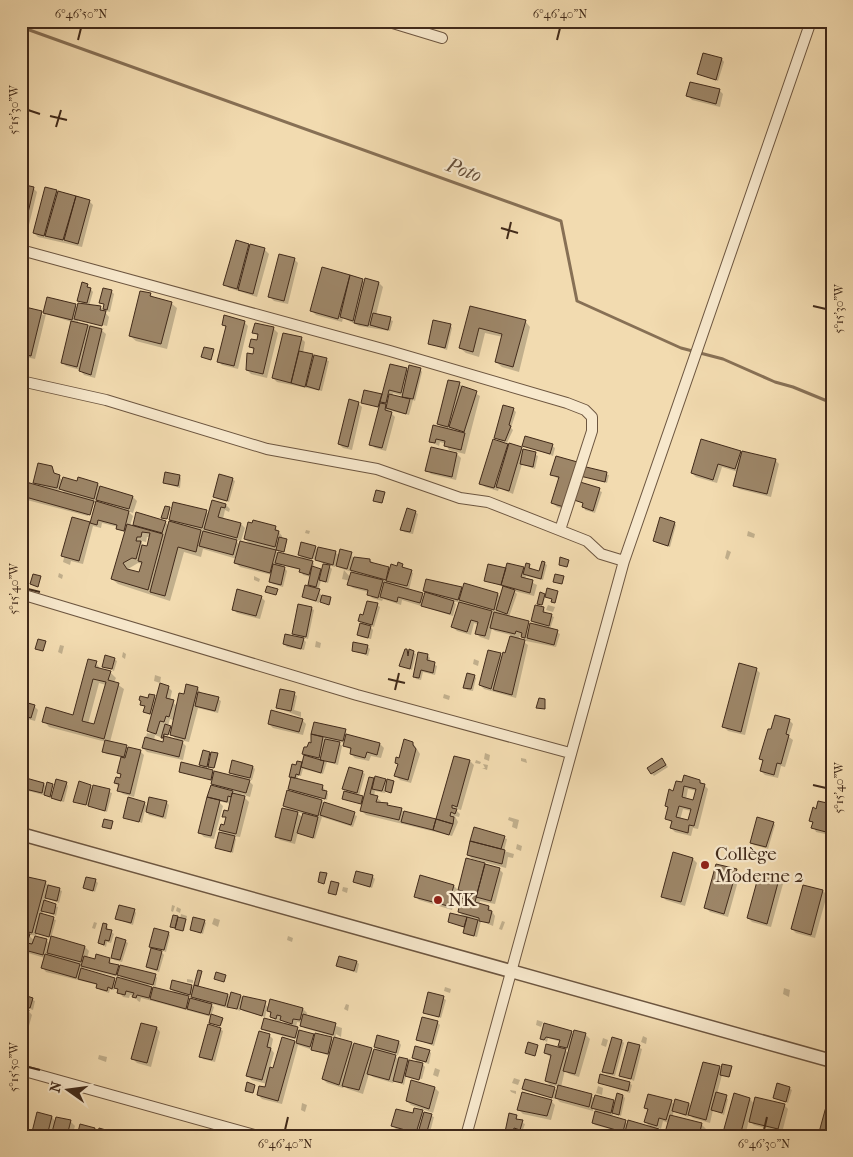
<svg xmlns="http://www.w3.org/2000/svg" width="853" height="1157" font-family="'IM FELL French Canon',serif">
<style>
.shadow{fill:#0003;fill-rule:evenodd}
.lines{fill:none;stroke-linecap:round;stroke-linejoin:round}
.stream{stroke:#877055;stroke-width:3}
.building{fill:#9d8668;stroke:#412a1a;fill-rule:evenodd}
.minor-casing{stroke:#6d5640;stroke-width:12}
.tertiary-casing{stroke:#6d5640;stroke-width:15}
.minor{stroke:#f7e8cc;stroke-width:10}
.tertiary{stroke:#f7e8cc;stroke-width:12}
.ticks{fill:none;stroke:#412a1a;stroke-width:2}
.poi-dot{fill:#8f2418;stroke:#f7e8cc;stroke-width:2}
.labels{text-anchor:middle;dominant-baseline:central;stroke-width:4.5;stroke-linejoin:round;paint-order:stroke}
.poi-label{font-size:19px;fill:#412a1a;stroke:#f7e8cc;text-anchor:start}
.water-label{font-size:20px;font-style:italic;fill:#644d38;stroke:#f7e8cc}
.neatline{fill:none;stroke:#412a1a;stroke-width:2}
.ticks-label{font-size:12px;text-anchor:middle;fill:#412a1a}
</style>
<rect width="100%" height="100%" fill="#f2dbb0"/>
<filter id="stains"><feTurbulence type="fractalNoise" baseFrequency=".004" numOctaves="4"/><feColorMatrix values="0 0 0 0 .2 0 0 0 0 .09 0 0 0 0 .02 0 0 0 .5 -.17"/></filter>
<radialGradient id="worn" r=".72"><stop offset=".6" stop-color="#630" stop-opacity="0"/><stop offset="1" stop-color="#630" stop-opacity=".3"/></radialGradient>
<path class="shadow" d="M450 21H472L471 28Z
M722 59 724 62 718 81 698 74Z
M719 90 723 94 720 107 692 100 688 96Z
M21 185 33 188 37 192 27 233 21 232Z
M46 189 89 201 93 205 82 247 38 237 34 233Z
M249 245 265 250 269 254 257 297 229 288 225 284Z
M294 259 298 263 288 304 274 301 270 297Z
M323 269 365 282 379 283 383 287 376 315 393 321 390 331 359 326 343 318 342 322 316 315 312 311Z
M87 285 93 292 89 306 100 307 104 310 105 305 101 302 111 291 114 294 110 312 103 310 109 317 107 326 78 319V322L106 329 99 328 106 334 95 378 84 375 80 370 66 366 62 362 72 322 46 314 35 359 21 356V308L44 315 48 298 78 307 84 305 79 300Z
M150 294 154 299 171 303 177 308 167 349 136 341 130 336Z
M471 307 525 321 530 327 519 372 502 367 496 362 503 337 485 333 479 357 466 353 460 348Z
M244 322 248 326 238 369 222 365 218 361 226 327 223 324Z
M450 325 452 328 447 350 429 343Z
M274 329 278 333 267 378 251 374 247 370 255 351 250 347 258 342 259 337 253 332Z
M301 338 305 342 303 353 329 361 322 391 277 382 273 378Z
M406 369 409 372 420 369 422 372 415 401 413 400 409 415 388 410 395 417 386 451 375 448 371 444 380 408 362 402 381 395 383 397ZM393 393 403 396 402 399 392 396Z
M459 384 480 396 465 454 449 450 446 444 440 442 439 446 431 442 443 428 438 424Z
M358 403 362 407 352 450 343 448 339 444Z
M513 409 516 412 511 428 513 430 507 443 503 441 510 448H521L538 456 535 469 522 464 513 494 499 488 498 491 485 487 481 483 501 443 495 437Z
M524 445 552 446 555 448 553 456Z
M432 449 457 454 461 458 456 480 431 474 427 470Z
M740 452 743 455 775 460 779 464 771 497 739 489 735 485 738 472 722 467 717 483 696 477 692 473Z
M21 462 28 466 25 481 21 480Z
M52 468 55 475 63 480 98 484 101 488 133 497 137 501 133 513 128 511 133 516 130 526 138 528 134 524 165 522 169 526 175 524 170 520 206 511 209 515 213 501 226 505 230 509 229 512 225 510 223 519 241 524 245 528 241 541 234 539 240 545H251L245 539 275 527 282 536V539L287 541 284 552 274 549 278 553 304 560 299 555 315 547 318 550 319 548 336 553 340 556 351 553 353 558 370 560 374 564 390 570 402 565 404 569 413 573 409 590 425 597 426 592 424 590 461 588 463 590 498 594 501 598 504 587 485 580 505 570 523 568 525 570 529 565 531 570 540 573 544 563 547 565 543 580 526 576 525 579 537 585 534 596 514 591 517 594 509 617 537 626 532 621 544 608 545 613 554 617 550 629 560 634 556 647 526 641 520 635 519 639 528 645 516 698 484 689 480 685 500 654 503 657 506 655 511 635 495 631 492 628 489 640 480 637 476 633 479 625 474 623 471 635 457 631 453 627 460 603 453 601 456 604 453 616 402 600 401 605 383 599 382 601 372 598 368 592 353 588 349 584 350 581 342 579 344 570 350 577 352 572 340 568 336 565 335 567 328 565 332 569 328 583 321 581 318 590 321 595 331 599 330 605 320 600 319 603 303 597 313 589 309 585 311 577 303 575 301 570 282 565 287 571 283 587 273 584 270 582 272 575 240 567 236 563 237 559 203 549 201 557 184 552 170 601 118 584 112 579 125 533 118 527 102 523 101 528 93 526 83 564 71 561 70 565 63 562 73 519 91 524 95 503H92L88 516 27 500 24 497 21 502V483L26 486 39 487 35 483ZM60 488 66 494 59 492ZM147 537H150L148 547 142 544V541L146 542ZM310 559H315L324 564 323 570 313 568 314 564ZM138 563 143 564 140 574 129 571 128 569Z
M584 468 609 475 607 483 582 476 579 483 602 492 595 513 585 510 584 504 575 499 571 511 557 507 553 503 560 480 551 474Z
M179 476 181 478 180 488 164 483Z
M232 479 235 481 229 502 217 499 215 497Z
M415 512 418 514 413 534 404 532 402 529Z
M674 523 676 525 670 547 657 543 654 541Z
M306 530 310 531 309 534 305 533Z
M748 531 755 534 754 538 747 536Z
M727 550 731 552 728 560 725 558Z
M59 573 63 575 62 579 58 577Z
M254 576 260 579 259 582 254 580Z
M557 592 555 603 553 599 545 597 543 605 539 604 541 594 547 596Z
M261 597 265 601 260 619 237 613 233 609Z
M377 605 380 607 374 627 369 625 373 630 371 639 361 637 358 634 364 625 360 621Z
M548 605 555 607 553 612 546 610Z
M311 608 314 610 308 639 301 637 306 642 304 650 287 647 284 644 298 638 293 634Z
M316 641 321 643 320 648 315 647Z
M60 645 64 646 62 654 58 652Z
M367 646 370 649 368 656 353 650Z
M407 650 416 654 412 670 401 666Z
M123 652 126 654 125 659 122 657Z
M427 655 430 658 429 662 437 666 435 675 423 672 421 680 416 679 414 676Z
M114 659 117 661 114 671 103 666Z
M474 659 479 661 478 666 473 664Z
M96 663 101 670 110 672 116 678 114 682 124 689 110 742 140 751 144 755 134 797 123 794 119 790V787L115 783 121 780 122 777 118 772 122 757 106 754 104 751 106 742 49 727 44 721 74 716ZM99 683 106 685 95 726 88 724Z
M756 669 760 673 745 735 728 731 724 727Z
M155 675 161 677 160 683 154 681Z
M474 676 476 678 473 691 467 690 465 687Z
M187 685 198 688 201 694 218 699 221 701 218 713 198 708 189 742 180 740 186 746 183 760 147 752 143 748 147 733 151 734 148 731 152 716 145 712 146 707 142 704 154 696 157 699 168 687 172 691 170 700 177 706 184 696ZM170 719 175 721 172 735 178 741 164 738 165 734 169 735 172 729 168 726ZM155 735 165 739 164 743 154 741Z
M294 694 297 696 294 710 301 712V717L278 708Z
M444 694 450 696 449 700 443 698Z
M21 703 34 706 38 710 35 721 21 717Z
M302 720 306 724 303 735 273 728 269 724Z
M789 720 793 724 789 737 793 740 785 767 781 766 778 778 765 775 761 771 764 762 760 759 772 731Z
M315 723 345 730 347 735 380 744 384 748 381 758 371 756 369 761 355 758 351 754 352 750 344 746 345 743 337 741 342 746 338 765 327 762 323 774 303 769 301 776H298L297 780 323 787 328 794 327 800 319 798 325 804 357 816 353 827 322 817 315 839 298 832 295 844 280 840 276 836 289 811 284 806 294 793 289 788 298 763 303 764 305 748 308 749 312 744 311 738ZM297 812 304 814 303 818Z
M413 743 420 754 411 783 400 780 396 776 399 765 396 762Z
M210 753 218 755 215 768 209 767 208 770 215 774 236 777 231 772 253 767 255 769 252 780 247 779 253 785 250 797 241 794 249 802 240 837 233 836 236 839 233 853 217 847 225 835 220 830 225 827 227 819 224 816 229 813 231 804 218 801 223 806 214 839 204 837 200 833 216 787 213 781 180 771 205 769 200 765Z
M485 753 490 755 489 761 484 759Z
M455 757 470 761 474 765 461 810 454 808 460 814 459 817 455 816 458 822 452 836 366 815 362 811 363 805 343 798 348 793 344 788 362 772 365 774 359 796 365 799 373 780 375 782 385 780 388 783 394 782 392 793 385 790V793L375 791 374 796 381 801 380 804 441 822Z
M521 758 526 759 527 763 521 761Z
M476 760 481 762 480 764 475 763Z
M664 762 668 767 654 776 652 774Z
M483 764 488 765 487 770 482 768H485Z
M21 772 29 776 28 780 44 784 47 787 52 785 51 797 21 789Z
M700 781 708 789 698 829 693 828 691 836 675 832 671 828 672 823 667 818 669 809 666 805 683 784ZM688 789 697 791 694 801 686 799ZM683 809 691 811 689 822 680 820Z
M66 783 68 786 64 802 55 800 53 798Z
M90 786 93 789 94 787 112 793 107 812 74 801Z
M166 802 169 805 166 819 149 815 145 810 142 823 125 817 144 803 148 807Z
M832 806 830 835 816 832 811 820 817 810Z
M509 817 519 820 517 829 512 827 513 822 508 820Z
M773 823 775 825 768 849 754 845 751 842Z
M475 829 507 839 504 851 514 854 513 858 508 857 506 868 472 859 468 855Z
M517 844 522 846 521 851 516 849Z
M693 859 697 863 685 906 666 900 662 896Z
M467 860 499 869 503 873 495 904 480 901 479 904 489 907 495 916 493 926 481 921 477 937 467 935 465 932 466 928 449 922 465 918 459 912 464 894 459 889Z
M21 869 27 871 25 878 21 877Z
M736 870 740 874 728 917 710 912 706 908Z
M760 875 779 881 783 884 771 927 752 922 748 918Z
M372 876 375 879 372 888 354 882Z
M95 880 98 883 95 892 85 887Z
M45 883 62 891 59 903 46 898 45 902 58 907 56 916 43 911 42 915 56 920 51 938 85 947 89 951 87 958 96 960 110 959 111 965 120 969 155 975 157 978 155 988 176 994 171 989 192 986 194 989 228 995 230 998 241 996 244 999 265 1004 269 1008 303 1009 307 1013 306 1016 342 1028 341 1037 336 1034 335 1039 351 1043 355 1047 371 1049 374 1052 381 1053 375 1047 399 1042 401 1045 398 1055 392 1053 400 1061 408 1060 419 1063 413 1058 429 1051 431 1053 429 1064 420 1061 425 1067 422 1079 406 1076 404 1085 394 1080 393 1083 373 1077 369 1074 363 1094 348 1089 344 1086 343 1088 327 1083 323 1079 330 1056 298 1045 282 1104 262 1099 258 1095 265 1089 267 1084 252 1080 248 1076 269 1035 273 1039 271 1049 274 1053 270 1068 274 1069 294 1042 297 1044 298 1040 265 1031 262 1028 277 1023 267 1009 265 1017 243 1011 240 1008V1011L228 1006 227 1008 209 1003 214 1007 211 1016 223 1020 221 1026 210 1023 212 1017 141 998 140 1002 138 1001 134 996 130 995 129 998 123 997 115 987 114 990 110 989 109 993 100 990 98 985 46 972 43 968 45 958 21 951V906ZM37 933 52 938 50 944 46 940 36 937ZM27 934 36 936 35 941ZM84 968 118 977 117 981 83 970ZM119 975 124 981 118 979ZM148 984 155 986 154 990ZM186 994 192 996 197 1001 190 999ZM281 1020 287 1025 280 1023ZM297 1022 302 1023 304 1028 335 1037 334 1041 332 1039 315 1038 299 1030 296 1028Z
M454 886 458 890 452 910 419 900 415 896Z
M804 886 823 891 827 895 815 938 796 933 792 929Z
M343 887 348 888 347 893 342 891Z
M172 905 175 906 173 912 171 911Z
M177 907 181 909 180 913 176 911Z
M134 910 136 913 133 925 117 919Z
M181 914 187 916 184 931 172 927 174 916 180 919Z
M214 918 220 920 218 927 212 924Z
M204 921 206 923 203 934 191 929Z
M502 921 505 922 502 930 499 929Z
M94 922 97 923 95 929 92 928Z
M107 925 108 930 114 934 111 943 107 942 106 947 99 943Z
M168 933 170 935 166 952 160 950 164 955 159 972 150 969 147 967 152 948 151 946Z
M288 936 293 938 292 942 287 940Z
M125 941 128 943 122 962 114 960 112 957Z
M357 962 359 964 357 973 337 966Z
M187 979 193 980V983L187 982Z
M445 987 451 989 450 993 444 991Z
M784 988 790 990 789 997 783 994Z
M21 995 35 1001 33 1010 25 1007 32 1015 27 1033 21 1031Z
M443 998 446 1000 441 1018 425 1012Z
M346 1004 349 1005 348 1011 344 1009Z
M537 1020 543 1022 541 1027 536 1025Z
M437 1022 440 1025 434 1046 418 1040Z
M545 1025 571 1032 574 1035H586L590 1039 579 1077 569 1074 565 1070 561 1087 616 1104 623 1096 625 1098 621 1116 613 1113 612 1117 628 1124 652 1128 645 1122 648 1111 646 1108 671 1102 675 1105 689 1104 692 1107 720 1067 722 1070 731 1068 730 1077 722 1075 717 1094 728 1099 724 1115 713 1110 710 1123 693 1118 689 1114 688 1117 674 1111 672 1117 702 1125 706 1129 704 1136H665L669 1123 663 1121 661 1129 656 1127 661 1132 660 1136H635L626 1131 625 1133 595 1125 593 1123 596 1111 593 1108V1111L560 1102 555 1097V1099L526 1091 523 1089 553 1088 546 1081 552 1058 545 1053 564 1050 560 1045 561 1042 548 1038 547 1042 542 1039ZM563 1048 570 1050 569 1054ZM552 1085 559 1087 558 1092Z
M157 1028 160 1032 151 1067 137 1063 133 1059Z
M220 1029 223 1031 215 1062 203 1059 201 1056Z
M643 1036 647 1038 646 1044 641 1042Z
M603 1038 608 1040 606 1047 601 1045Z
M622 1041 624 1043 615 1076 606 1074 604 1071Z
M629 1044 642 1049 634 1081 621 1075Z
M99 1055 107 1057 106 1062 98 1059Z
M435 1068 440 1070 438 1077 433 1075Z
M514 1078 520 1080 518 1085 512 1083Z
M599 1083H629L632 1085 630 1093Z
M598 1086 603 1088 602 1095 596 1093Z
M435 1088 439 1092 433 1113 411 1105 407 1101Z
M789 1088 792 1090 788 1103 774 1098Z
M510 1090 516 1091V1094L511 1092Z
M750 1099 754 1104 784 1105 788 1109 782 1133 754 1125 749 1120 745 1136H724Z
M551 1101 555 1105 551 1120 523 1114 519 1110Z
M302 1103 307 1105 305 1112 301 1110Z
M422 1112 434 1117 429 1136H410L411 1134 397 1130 393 1126Z
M38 1114 52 1117 56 1122H71L75 1126 72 1136H32Z
M516 1116 518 1121 525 1124 522 1132 516 1130 515 1135 506 1131Z
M81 1126 95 1130 99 1134 112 1133 115 1135 78 1136Z
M786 1133 797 1136H785Z"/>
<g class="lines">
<path class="stream" d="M21 27 561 221 577 301 681 348 723 359 775 382 793 387 832 403"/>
</g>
<path class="building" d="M703 53 722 58 716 80 697 74Z
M690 82 720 89 716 104 686 96Z
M21 184 34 187 24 230 21 229Z
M45 187 57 190 44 236 33 233Z
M58 191 76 196 63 240 45 236Z
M76 196 90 200 78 244 64 240Z
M236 240 249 244 237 289 223 285Z
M250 244 265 248 253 294 238 290Z
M279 254 295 258 284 301 268 297Z
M322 267 350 275 338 319 310 311Z
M350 275 363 279 353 321 340 317Z
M365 278 379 282 368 326 354 323Z
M82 282 88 284 87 287 91 288 87 303 77 301Z
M103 288 112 290 107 310 103 309 104 304 99 303Z
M140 291 151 293 150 296 172 302 161 344 129 336Z
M47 297 76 304 72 320 43 313Z
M78 303 101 306 100 310 106 311 102 326 74 319Z
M21 306 42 311 31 356 21 354Z
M470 306 526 320 513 367 495 362 502 334 479 328 473 352 459 348Z
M373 313 391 317 388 330 370 325Z
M224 315 245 321 234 366 217 362 226 326 222 325Z
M433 320 451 324 445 348 428 344Z
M71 321 88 325 77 367 61 363Z
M255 323 274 327 263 374 246 370 247 353 253 354 254 348 249 347 251 339 257 340 258 334 252 333Z
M90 326 102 329 91 375 79 371Z
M283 333 302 337 291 383 272 378Z
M204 347 214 349 211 360 201 357Z
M299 351 313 354 305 387 291 383Z
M314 355 327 358 319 390 306 386Z
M390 364 407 368 401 393 389 390 386 403 380 402Z
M409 365 421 368 413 399 402 397Z
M448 380 460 382 448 427 437 424Z
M462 386 477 391 464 432 449 427Z
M364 390 382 394 378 407 361 403Z
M389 394 410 399 406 414 386 408Z
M349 399 359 402 348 447 338 444Z
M380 403 386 404 385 410 392 412 382 448 369 445Z
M503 405 514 408 509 425 511 426 505 441 494 438Z
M433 425 465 433 461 450 444 446 445 441 436 439 435 443 429 442Z
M525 436 553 444 550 454 522 446Z
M493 439 508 444 494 488 479 484Z
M701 439 741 451 735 469 718 464 713 480 691 473Z
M509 443 522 447 509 491 496 487Z
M431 447 457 453 452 477 425 471Z
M523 449 536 452 533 467 520 464Z
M742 451 776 459 767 494 733 486Z
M556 456 581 463 567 508 551 503 559 477 550 475Z
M38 463 52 466 54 473 60 475 57 488 33 483Z
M582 466 607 472 605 482 580 476Z
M165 472 180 475 178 486 163 483Z
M219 474 233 478 227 501 213 497Z
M63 477 77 481 78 477 98 483 94 499 59 489Z
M26 482 94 501 90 515 22 496Z
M580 482 600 488 593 511 582 507 583 503 574 500Z
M100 486 133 496 129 509 96 500Z
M376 490 385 492 382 503 373 501Z
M212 500 226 504 225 508 221 507 218 517 241 523 237 538 204 529Z
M96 501 129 511 124 531 116 529 117 525 98 520 97 525 90 523Z
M173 502 207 510 202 528 169 520Z
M165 506 170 507 167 519 161 518Z
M407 508 416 511 410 532 400 530Z
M136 512 166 521 162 533 133 525Z
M72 517 90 522 79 561 61 556Z
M660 517 675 522 668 546 653 541Z
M253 520 276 526 275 530 279 531 275 547 244 539 248 522 252 523Z
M169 521 201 530 196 552 178 547 165 596 150 592Z
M127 524 163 534 148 590 111 579ZM142 532 150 533 147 546 142 545 138 561 142 562 139 572 127 569 123 563 132 558 136 559 141 541H136L137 537H141Z
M203 531 237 540 233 555 199 546Z
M279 537 287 539 284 552 276 550Z
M240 541 276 550 270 573 234 563Z
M301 542 316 546 312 559 298 555Z
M318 547 336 551 333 565 315 560Z
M340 549 352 552 347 569 336 566Z
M278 552 313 561 309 575 299 572 300 569 275 563Z
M354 557 370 559V562L389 567 386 580 350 570Z
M560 557 569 560 567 567 559 565Z
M542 561 545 562 541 579 523 574 526 563 530 564 529 568 539 571Z
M398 562 403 564 402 567 412 570 407 586 386 581 391 564 397 566Z
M507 563 524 567 521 577 533 580 530 593 501 585Z
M273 564 285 567 281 585 269 582Z
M323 564 330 565 326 582 319 580Z
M488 564 506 568 501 585 484 581Z
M312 566 321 569 316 587 308 585Z
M351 572 383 580 378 598 367 595 368 590 347 585Z
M33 574 41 576 38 587 30 584Z
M555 574 564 576 562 584 553 582Z
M426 579 462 587 458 600 423 591Z
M384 582 423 593 420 603 398 597 397 602 380 597Z
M464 583 498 593 494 610 459 600Z
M305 585 320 589 316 601 302 597Z
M267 586 278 589 276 595 265 592Z
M503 586 515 590 507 614 496 610Z
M547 588 558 591 555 603 551 602 552 599 545 597Z
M237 589 262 596 256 616 232 610Z
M425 592 454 601 450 614 421 606Z
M540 592 545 594 542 605 537 604Z
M322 595 331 597 329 605 320 602Z
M367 601 378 603 372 625 358 621 360 614 363 615Z
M459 602 492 611 485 636 475 634 478 622 471 620 467 632 451 627Z
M298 604 312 607 306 637 292 634Z
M535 605 544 607 543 612 552 614 549 626 531 621Z
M494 612 529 621 525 638 521 637 522 633 516 631 515 634 490 628Z
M360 623 371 626 368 638 357 635Z
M530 623 558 630 554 645 527 638Z
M285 634 304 638 301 649 283 644Z
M510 636 525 640 512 695 493 690 503 652 505 653Z
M38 639 46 641 43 651 35 649Z
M353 642 368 645 366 654 352 651Z
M405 649H407L408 656 409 649 414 651 410 669 399 666Z
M488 650 501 653 491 689 479 685Z
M418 652 428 654 427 660 435 662 433 673 421 670 419 678 413 677Z
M105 655 115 658 112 669 102 667Z
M88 659 97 661 95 667 111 671 108 680 119 683 104 739 42 722 46 707 73 715ZM93 679 106 682 94 724 82 721Z
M739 663 757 668 741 732 722 727Z
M467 673 475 675 471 689 463 688Z
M160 683 169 686 166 698 174 700 169 717 166 716 164 722 160 721 156 734 147 731Z
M186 684 198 687 185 739 170 735 179 693 184 694Z
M280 689 295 692 291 711 276 708Z
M198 692 219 697 215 711 195 706Z
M149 694 155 695 150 714 143 712 145 706 140 705 141 701 139 700 140 696 148 698Z
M539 698 545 699V709L536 708Z
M21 701 35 705 31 718 21 715Z
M271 710 303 719 299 732 268 724Z
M775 715 790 719 786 734 789 735 781 764 777 763 774 775 760 771 763 760 759 759 768 729H771Z
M314 722 346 729 343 741 311 734Z
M165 724 171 726 168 735 164 734 163 738H161Z
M311 734 323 737 319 758 302 754 304 747H307L309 742 311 743Z
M346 734 380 743 377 755 367 752 365 758 350 754 351 748 343 746Z
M164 736 183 741 179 757 142 748 145 737 163 742Z
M325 739 340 742 335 763 320 760Z
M404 739 413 742V745L416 749 408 780 394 776 398 764 395 763 396 757 399 758Z
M105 740 127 745 124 757 102 752Z
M128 747 141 750 130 794 117 791 119 784 114 783 116 777 120 778 121 774 117 773 121 757 125 758Z
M203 750 210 752 207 767 199 765Z
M211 752 218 753 214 768 208 767Z
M304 755 324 761 321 773 301 767Z
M454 756 470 760 457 807 452 805V808L457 809 455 814 451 812 450 816 454 817 453 824 436 819Z
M662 758 666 765 651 774 647 768Z
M232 760 253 766 250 778 229 773Z
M297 761 302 762 299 775 296 774 295 778 289 777 292 764 296 765Z
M181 762 213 770 211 780 179 772Z
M349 767 363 771 357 793 342 789Z
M21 771 27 773 26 778 44 783 42 793 21 788Z
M214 771 250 780 246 793 211 784Z
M684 775 700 780V783L705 784 694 826 689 825 688 833 670 828 672 821 665 819 668 807 665 806 669 789 673 791 676 781 682 782ZM684 786 696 789 693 800 682 797ZM679 806 691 809 688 820 676 817Z
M375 776 386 779 382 791 372 789Z
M291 777 323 785 322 790 327 791 325 799 288 789Z
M369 777 374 778 370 794 378 796 376 802 388 803 387 805 402 808 399 820 360 811Z
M56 779 67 782 61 801 51 798Z
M387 779 394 781 391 793 385 791Z
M79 781 91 785 86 805 73 802Z
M47 782 53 784 50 797 44 795Z
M93 785 110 789 105 811 88 806Z
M211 785 233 791 231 797 228 796 227 802 207 797Z
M287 790 322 800 318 816 283 806Z
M344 791 363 796 361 804 342 799Z
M232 793 245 796 236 834 219 830 221 824 224 825 226 817H222L224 810 228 811Z
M128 797 145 802 139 822 123 818Z
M149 797 167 801 163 817 146 812Z
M207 797 220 800 211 836 198 833Z
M818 801 832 804V822L831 826 827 825 826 832 811 828 813 822 809 821 813 807 816 809Z
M324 802 355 812 351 825 320 815Z
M282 808 298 812 291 841 275 837Z
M404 811 436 819 433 830 401 822Z
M303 813 318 817 313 838 297 833Z
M757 817 774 822 766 847 750 843Z
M104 819 113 821 111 829 102 827Z
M436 819 453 824 449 835 433 830Z
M474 827 505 836 501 849 470 841Z
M219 832 235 836 231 852 215 848Z
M470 841 505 850 502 864 467 855Z
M673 852 693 858 681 902 661 897Z
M466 858 485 863 475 902 461 898 463 891 458 890Z
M485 864 500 868 491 901 476 897Z
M716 864 737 869 724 914 704 908Z
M356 871 373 875 370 887 353 882Z
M320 872 327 873 324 884 318 882Z
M759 874 779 879 767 924 747 918Z
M420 875 454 885 448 906 414 897Z
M28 877 46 881 32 933 21 930V901Z
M86 877 96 879 93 891 83 888Z
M331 881 339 883 336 895 328 893Z
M48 885 60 888 57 901 45 898Z
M803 885 823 890 811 935 791 929Z
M461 898 489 906 488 910 492 911 489 923 479 921V918L458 912Z
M44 900 56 904 54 914 41 911Z
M119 905 135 909 131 923 115 919Z
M40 913 54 917 49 937 35 933Z
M450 913 467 917 464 927 448 922Z
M173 915 178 916 175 928 170 927Z
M178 917 186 919 183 931 175 929Z
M193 917 205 920 201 933 190 930Z
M467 917 478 920 474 936 463 933Z
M103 923 107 924 106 929 112 930 109 941 105 940 104 945 98 943Z
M154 928 169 932 164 950 149 947Z
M21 932 30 934 27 943 32 944 35 936 47 939 43 955 21 949Z
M51 936 85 946 81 962 47 953Z
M116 937 126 940 120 960 111 958Z
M151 948 162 951 157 970 146 967Z
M45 954 80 964 76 978 41 968Z
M96 954 110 958 109 963 119 965 116 975 81 966 84 956 95 959Z
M339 956 357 961 354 971 336 966Z
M120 965 156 974 153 985 117 975Z
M81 968 115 978 112 989 108 987 107 991 96 988 97 984 78 979Z
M198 970 202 971 198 986 194 985Z
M216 972 226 975 224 982 214 979Z
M117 977 152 987 149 998 137 995 136 998 132 997 134 993 126 991 125 995 117 993 118 989 114 988Z
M172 980 192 985 190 995 170 989Z
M194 985 228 994 225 1006 191 997Z
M153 987 189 996 186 1009 150 999Z
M231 992 241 995 237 1009 227 1007Z
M428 992 444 996 439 1017 423 1013Z
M21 994 33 998 30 1008 21 1005Z
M243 996 266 1001 262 1016 240 1009Z
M190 998 212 1004 209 1015 187 1009Z
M270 999 303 1008 300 1020 293 1019 292 1024 280 1020 281 1016 277 1015 276 1019 270 1017 271 1012 267 1011Z
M21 1007 29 1010 23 1030 21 1029Z
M211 1014 223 1018 220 1026 209 1023Z
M303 1014 336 1023 333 1035 300 1026Z
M422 1017 438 1021 432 1044 416 1040Z
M264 1018 298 1027 295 1038 261 1029Z
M141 1023 157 1027 147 1063 131 1059Z
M544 1023 572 1031 567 1048 558 1046 560 1040 546 1037 544 1040 540 1039Z
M208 1024 221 1028 212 1060 199 1057Z
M299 1030 314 1034 310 1047 296 1043Z
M574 1030 586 1033 575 1074 563 1071Z
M259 1031 270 1034 267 1047 271 1048 262 1080 246 1076Z
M315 1033 332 1037 328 1054 311 1050Z
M377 1035 399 1041 396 1053 374 1047Z
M282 1037 295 1041 278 1101 257 1095 259 1086 265 1087 270 1067 273 1068Z
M334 1037 352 1042 339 1085 322 1079Z
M612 1037 622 1040 613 1074 602 1072Z
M528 1042 538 1045 535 1056 525 1053Z
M628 1042 640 1045 631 1079 619 1076Z
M354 1043 372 1048 359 1090 342 1086Z
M546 1044 566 1049 556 1084 545 1081 551 1055 544 1053Z
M415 1046 430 1050 426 1062 412 1058Z
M374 1049 396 1055 389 1080 367 1074Z
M399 1057 408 1059 402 1083 393 1081Z
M409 1060 423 1063 419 1080 405 1076Z
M703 1062 720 1066 706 1120 688 1115Z
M722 1064 732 1066 729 1077 720 1075Z
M600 1074 630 1082 628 1091 598 1083Z
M525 1079 555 1087 552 1098 522 1089Z
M411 1080 435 1087 429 1109 406 1101Z
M247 1082 255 1085 253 1093 245 1091Z
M777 1083 790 1087 786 1102 773 1098Z
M558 1085 592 1094 589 1107 555 1098Z
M522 1092 552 1100 547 1116 517 1110Z
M716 1092 727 1095 722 1113 711 1110Z
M830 1092 832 1093V1136H818Z
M617 1093 623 1095 619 1115 612 1113Z
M734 1093 750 1098 740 1136H722Z
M648 1094 672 1100 666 1120 659 1118 657 1126 644 1122 648 1109 644 1108Z
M595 1095 614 1100 611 1113 591 1108Z
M755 1097 785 1104 778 1129 749 1122Z
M675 1099 689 1103 686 1115 672 1111Z
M414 1108 423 1110 416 1133 391 1126 396 1109 413 1113Z
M595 1111 626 1120 623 1132 592 1123Z
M37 1112 52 1116 47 1136H31Z
M424 1112 432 1114 426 1135 418 1133Z
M509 1113 517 1115 516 1119 523 1120 520 1130 514 1128 512 1134 505 1132Z
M670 1115 702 1123 699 1136H664Z
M56 1117 71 1120 67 1136H51Z
M628 1120 659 1129 657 1136H638L625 1132Z
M80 1124 95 1128 93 1136H77Z
M99 1128 113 1132 112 1136H97Z"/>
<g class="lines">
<defs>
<path id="minor" d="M386 21 442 38
M21 250 390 351 567 403 585 410 592 417V431L560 530
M21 381 106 400 267 449 377 469 460 498 488 502 587 541 601 554 624 561
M21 594 357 695 570 753
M21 1070 258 1136
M466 1136 624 561 811 21"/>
<path id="tertiary" d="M21 834 832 1061"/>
</defs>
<use href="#minor" class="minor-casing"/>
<use href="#tertiary" class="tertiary-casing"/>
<use href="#minor" class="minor"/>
<use href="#tertiary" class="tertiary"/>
</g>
<path class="ticks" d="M78 40 81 28M557 40 560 28M28 110 40 114M50 116 67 120M56 127 61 110M501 228 518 233M507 239 511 222M813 306 826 309M28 589 40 592M388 679 405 683M395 690 399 673M813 785 826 788M28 1067 40 1070M285 1130 288 1117M764 1130 767 1117"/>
<g class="poi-dot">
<circle cx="705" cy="865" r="5"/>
<circle cx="438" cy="900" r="5"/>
</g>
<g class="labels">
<g class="poi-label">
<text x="715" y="854">Collège<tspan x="715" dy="22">Moderne 2</tspan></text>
<text x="448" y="900">NK</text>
</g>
<g class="water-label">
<text transform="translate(464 170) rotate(20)">Poto</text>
</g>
</g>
<rect width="853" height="1157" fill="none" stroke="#f2dbb0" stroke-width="55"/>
<g transform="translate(68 1090) rotate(284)" stroke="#f7e8cc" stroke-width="4" paint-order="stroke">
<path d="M0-4L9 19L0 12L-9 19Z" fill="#412a1a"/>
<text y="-8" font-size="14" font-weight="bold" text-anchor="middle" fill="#412a1a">N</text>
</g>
<rect x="28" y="28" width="798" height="1102" class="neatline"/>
<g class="ticks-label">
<text x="81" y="18">6°46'50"N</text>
<text x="560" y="18">6°46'40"N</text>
<text transform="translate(14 110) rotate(-90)" y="4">5°15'30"W</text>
<text transform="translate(839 309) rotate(-90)" y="4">5°15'30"W</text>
<text transform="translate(14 589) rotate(-90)" y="4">5°15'40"W</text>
<text transform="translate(839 788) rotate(-90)" y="4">5°15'40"W</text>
<text transform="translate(14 1067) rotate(-90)" y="4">5°15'50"W</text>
<text x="285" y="1148">6°46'40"N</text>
<text x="764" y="1148">6°46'30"N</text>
</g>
<rect width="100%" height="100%" filter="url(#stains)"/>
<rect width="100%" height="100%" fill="url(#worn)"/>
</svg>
